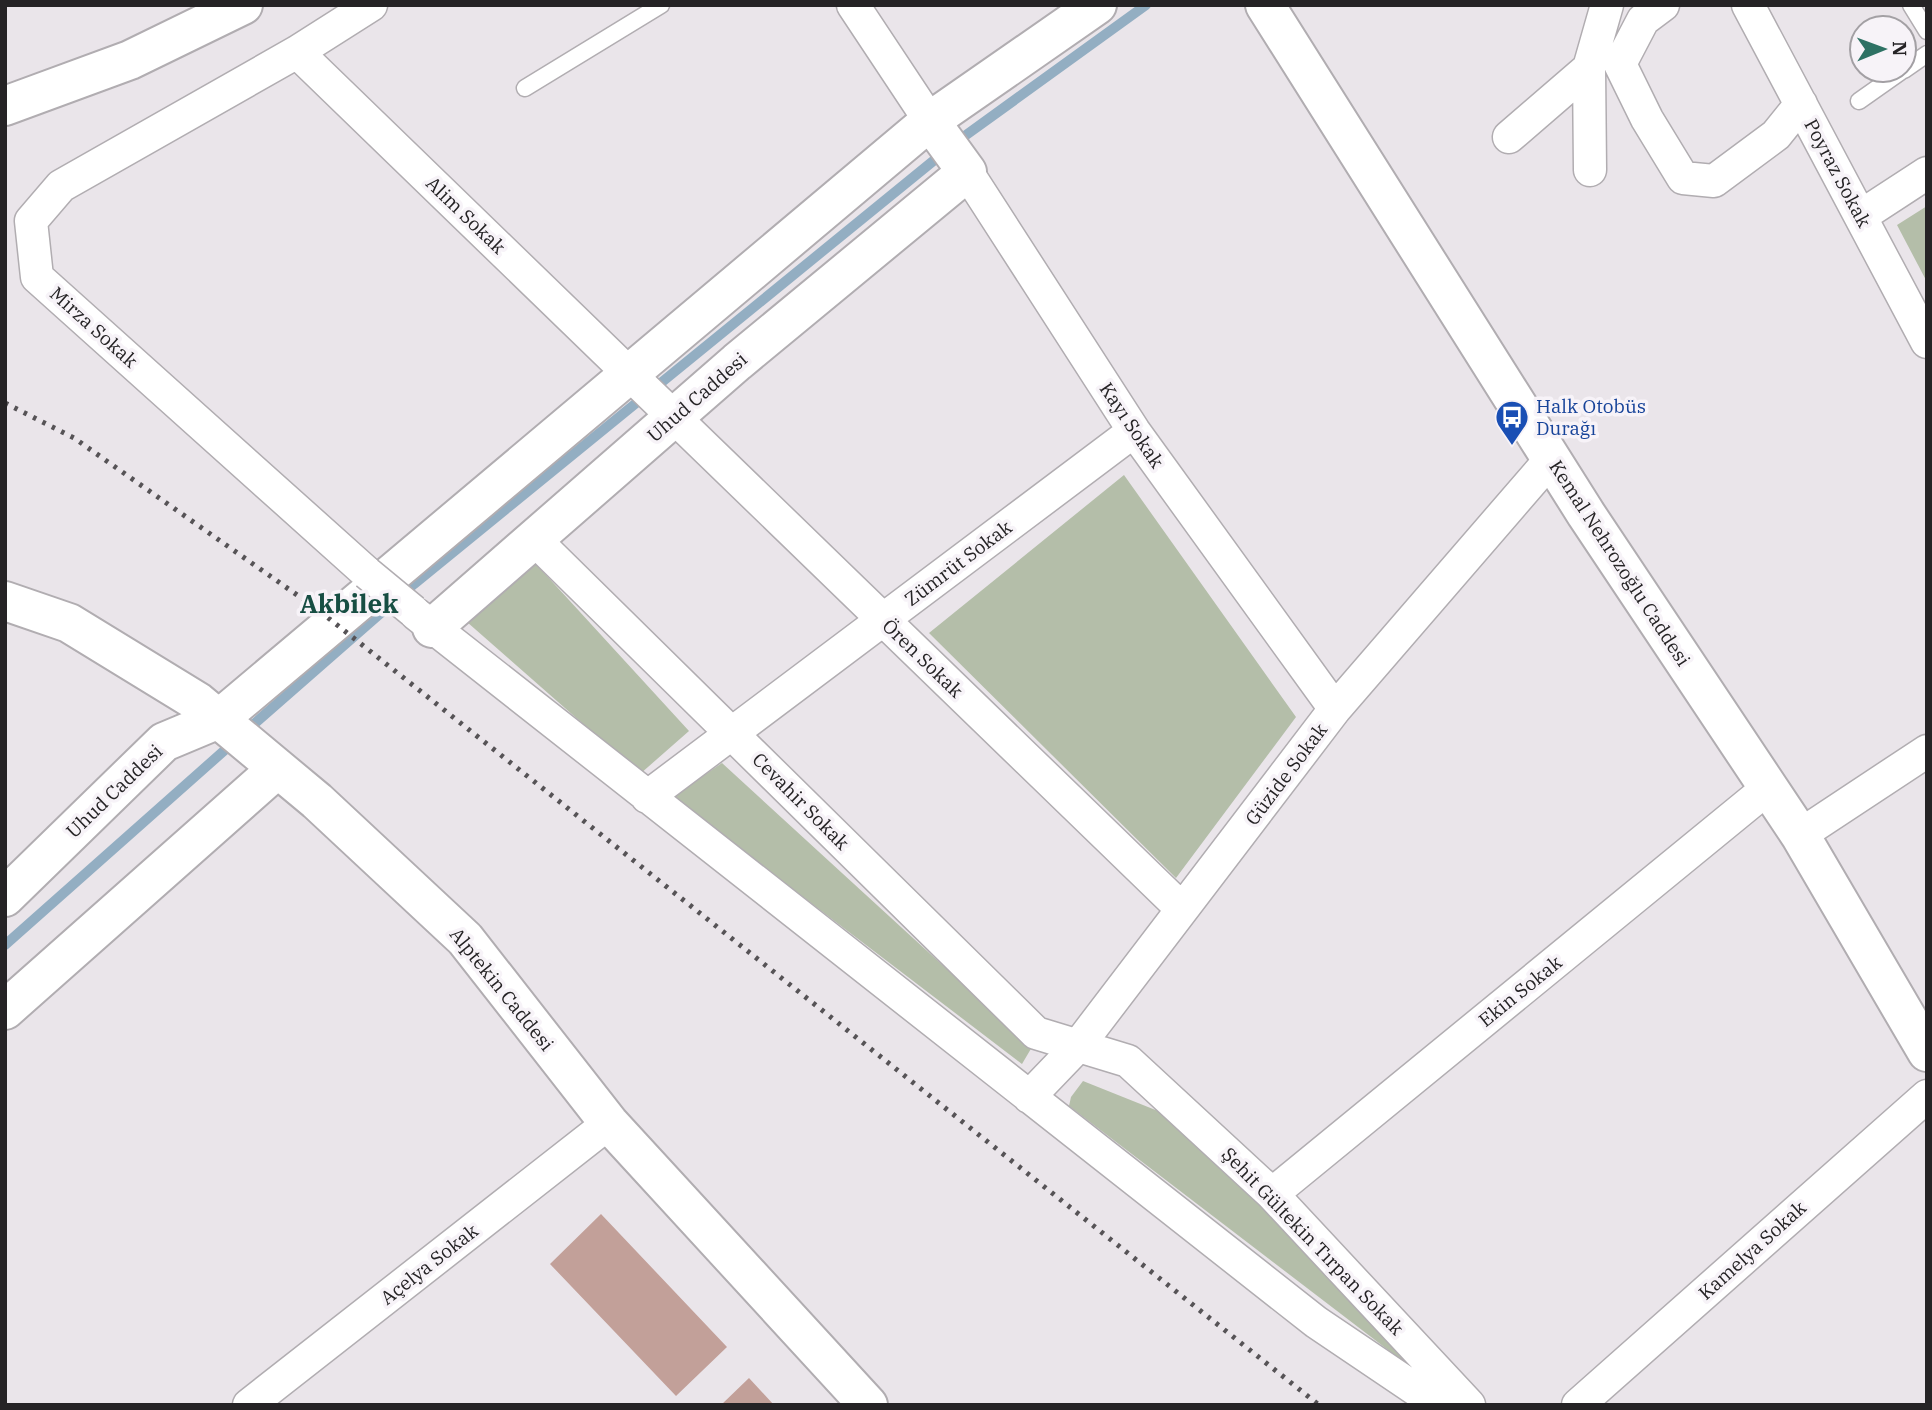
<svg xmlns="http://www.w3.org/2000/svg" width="1932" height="1410" font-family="'IBM Plex Serif',serif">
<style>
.green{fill:#b4bea9}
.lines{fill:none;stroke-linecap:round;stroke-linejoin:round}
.stream{stroke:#93aec2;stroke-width:10}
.building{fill:#c2a099}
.lane-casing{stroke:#b1adb1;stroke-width:19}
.street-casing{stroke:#b1adb1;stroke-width:35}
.secondary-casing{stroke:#b1adb1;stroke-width:42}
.lane{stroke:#fff;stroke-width:16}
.street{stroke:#fff;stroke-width:32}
.secondary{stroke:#fff;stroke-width:38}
.rail{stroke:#565356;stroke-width:5;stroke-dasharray:3.5 7;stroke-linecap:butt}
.street-bridge-casing{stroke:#b1adb1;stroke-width:35;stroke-linecap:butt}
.street-bridge{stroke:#fff;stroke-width:32}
.labels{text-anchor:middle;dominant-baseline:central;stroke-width:7;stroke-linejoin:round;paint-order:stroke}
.street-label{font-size:19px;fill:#252325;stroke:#f7f3f8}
.transit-label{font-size:19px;fill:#164399;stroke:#f7f3f8;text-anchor:start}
.district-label{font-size:26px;font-weight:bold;fill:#174e43;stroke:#f7f3f8}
</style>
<rect width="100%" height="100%" fill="#eae5ea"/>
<path class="green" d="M1927 206V282L1897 225Z
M1124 475 1296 717 1176 878 929 633Z
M536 564 689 731 640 774 467 622Z
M722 763 1032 1047 1022 1064 672 797Z
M1083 1081 1178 1119 1460 1405 1069 1106 1071 1097Z"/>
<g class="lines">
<path class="stream" d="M955 143 1146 5
M246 731 414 584 943 153
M5 945 235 741"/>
</g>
<path class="building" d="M601 1214 727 1347 676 1396 550 1264Z
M749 1378 774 1405H721Z"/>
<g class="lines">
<defs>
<path id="lane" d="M1911 5 1927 31
M1904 70 1927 54
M525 88 661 5
M1859 101 1903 70"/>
<path id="street" d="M853 5 930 121
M1663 5 1643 20 1620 64 1647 119 1683 178 1714 181 1776 135 1801 104
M1748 5 1927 342
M297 52 1182 909
M1509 137 1589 68
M1590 170 1589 68 1607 5
M967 172 1134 431 1335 709
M1861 216 1927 173
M534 539 1036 1033 1128 1061 1272 1194 1469 1405
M367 573 37 277 31 221 61 186 297 52 371 5
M416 614 1316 1322 1439 1405
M647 797 1134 431
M1800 835 1927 751
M1029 1097 1078 1046 1335 709 1551 459
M1272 1194 1768 788
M249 1405 609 1123
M1578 1405 1927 1096"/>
<path id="secondary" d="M1265 5 1586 514 1800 835 1927 1052
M5 106 130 60 243 5
M5 601 69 623 198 702 317 801 465 939 609 1123 868 1405
M432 628 737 362 967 172 930 121
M5 897 164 742 219 719 930 121 1097 5
M5 1010 277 769"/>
</defs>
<use href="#lane" class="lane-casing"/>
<use href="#street" class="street-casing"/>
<use href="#secondary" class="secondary-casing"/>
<use href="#lane" class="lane"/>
<use href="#street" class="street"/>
<use href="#secondary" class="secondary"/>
<path class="rail" d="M5 403 74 438 317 609 1319 1405"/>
<defs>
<path id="street-bridge" d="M367 573 413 611"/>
</defs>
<use href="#street-bridge" class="street-bridge-casing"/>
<use href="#street-bridge" class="street-bridge"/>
</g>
<defs>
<symbol id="bus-pin" viewBox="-11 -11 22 30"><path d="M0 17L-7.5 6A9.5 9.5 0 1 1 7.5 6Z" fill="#1a4fb4" stroke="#f7f3f8"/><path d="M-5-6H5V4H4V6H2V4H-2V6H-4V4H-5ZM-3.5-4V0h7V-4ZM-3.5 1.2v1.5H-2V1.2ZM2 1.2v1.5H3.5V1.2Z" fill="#fff"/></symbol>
</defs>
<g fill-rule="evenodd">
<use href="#bus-pin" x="1493" y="398" width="38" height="52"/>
</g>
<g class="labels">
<g class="street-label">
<text transform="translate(1838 173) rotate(62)">Poyraz Sokak</text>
<text transform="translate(466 215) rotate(44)">Alim Sokak</text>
<text transform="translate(94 327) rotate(42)">Mirza Sokak</text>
<text transform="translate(697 397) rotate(-41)">Uhud Caddesi</text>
<text transform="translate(1132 425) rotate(56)">Kayı Sokak</text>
<text transform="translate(958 563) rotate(-37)">Zümrüt Sokak</text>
<text transform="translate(1620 563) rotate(57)">Kemal Nehrozoğlu Caddesi</text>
<text transform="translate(923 658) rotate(44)">Ören Sokak</text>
<text transform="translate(1286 774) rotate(-53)">Güzide Sokak</text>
<text transform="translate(114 791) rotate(-44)">Uhud Caddesi</text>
<text transform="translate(801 801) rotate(45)">Cevahir Sokak</text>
<text transform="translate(502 989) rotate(51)">Alptekin Caddesi</text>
<text transform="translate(1520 991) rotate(-39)">Ekin Sokak</text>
<text transform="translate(1313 1241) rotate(46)">Şehit Gültekin Tırpan Sokak</text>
<text transform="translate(1752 1250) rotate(-42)">Kamelya Sokak</text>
<text transform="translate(429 1264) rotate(-38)">Açelya Sokak</text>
</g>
<g class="transit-label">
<text x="1536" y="406">Halk Otobüs<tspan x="1536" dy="22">Durağı</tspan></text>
</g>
<g class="district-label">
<text x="349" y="603">Akbilek</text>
</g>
</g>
<rect width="1932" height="1410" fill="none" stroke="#252325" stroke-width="14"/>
<g transform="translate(1883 49) rotate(89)"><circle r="33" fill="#f7f3f8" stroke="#a3a0a4" stroke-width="2"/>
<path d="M0-5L12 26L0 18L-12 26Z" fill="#2e7264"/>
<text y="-10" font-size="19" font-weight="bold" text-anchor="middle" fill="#252325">N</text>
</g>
</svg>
